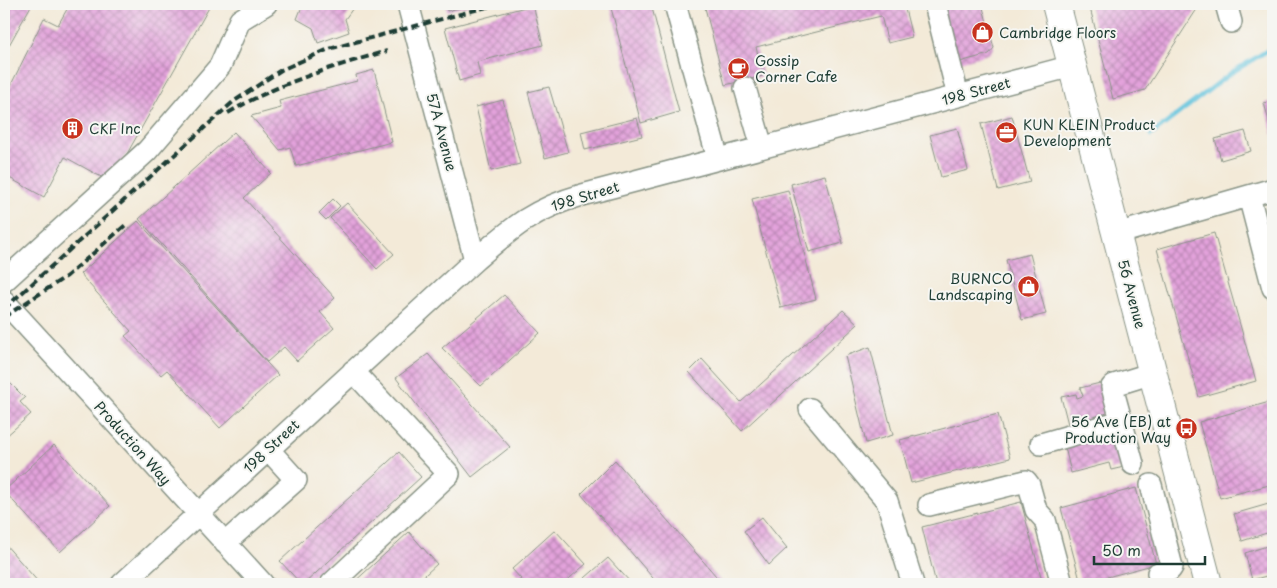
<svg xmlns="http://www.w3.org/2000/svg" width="1277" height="588" font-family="'Playpen Sans',sans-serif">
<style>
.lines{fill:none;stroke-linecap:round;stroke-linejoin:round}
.stream{stroke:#5ec2dc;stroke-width:4.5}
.building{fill:url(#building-cross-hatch)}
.minor-casing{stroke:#899486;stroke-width:24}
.major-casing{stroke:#899486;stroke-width:30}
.minor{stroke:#fff;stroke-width:21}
.major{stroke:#fff;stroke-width:28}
.rail{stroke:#1f3d34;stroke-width:4;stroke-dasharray:8 4;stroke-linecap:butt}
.labels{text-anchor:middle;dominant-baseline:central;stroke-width:4;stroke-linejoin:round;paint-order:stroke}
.poi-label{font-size:14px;fill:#1f3d34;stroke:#f6f6f2;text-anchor:start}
.street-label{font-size:14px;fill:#1f3d34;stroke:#f6f6f2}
</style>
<defs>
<pattern id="building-cross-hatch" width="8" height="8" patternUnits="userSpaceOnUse" patternTransform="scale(1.25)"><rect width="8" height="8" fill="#e3a2db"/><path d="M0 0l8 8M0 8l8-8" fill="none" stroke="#b785b2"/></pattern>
</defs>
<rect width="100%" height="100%" fill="#f6f6f2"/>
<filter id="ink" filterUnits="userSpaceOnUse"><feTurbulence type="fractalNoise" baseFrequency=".02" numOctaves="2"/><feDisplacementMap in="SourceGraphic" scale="10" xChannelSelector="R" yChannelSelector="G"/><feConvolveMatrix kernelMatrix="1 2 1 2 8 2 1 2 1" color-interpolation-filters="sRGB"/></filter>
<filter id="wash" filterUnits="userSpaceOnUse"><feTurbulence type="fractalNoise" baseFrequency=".0096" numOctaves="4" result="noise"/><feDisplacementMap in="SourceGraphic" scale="20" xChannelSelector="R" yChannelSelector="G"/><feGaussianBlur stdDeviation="1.12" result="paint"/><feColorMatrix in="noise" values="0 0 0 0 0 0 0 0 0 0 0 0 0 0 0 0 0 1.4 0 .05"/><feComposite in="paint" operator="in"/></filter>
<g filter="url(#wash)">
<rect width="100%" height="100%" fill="#f3ead8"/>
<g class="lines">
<path class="stream" d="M1151 135 1231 73 1273 47"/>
</g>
<g id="blocks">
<path class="building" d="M4 4H32L4 54Z
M70 4H211L119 168 105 179 65 157 44 197 4 175V99L44 18 58 25Z
M303 4H356L345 19 349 32 318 43 313 28 297 19Z
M446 4H475L447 11Z
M610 4H651L679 112 641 123Z
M704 4H907L904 5 912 37 888 43 881 16 756 47 763 76 725 85Z
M940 4H982L994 48 989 54 956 63Z
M1089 4H1196L1197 9 1145 90 1113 99Z
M533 5 543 45 477 62 480 75 459 81 445 28Z
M374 70 392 142 296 166 290 147 280 150 251 116 281 108 279 101 357 81 356 75Z
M549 87 568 152 545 158 528 92Z
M503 100 520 164 491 171 476 107Z
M1273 101V136L1264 103Z
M1012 116 1030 182 998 190 981 124Z
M637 118 642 136 585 150 581 132Z
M957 128 968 170 941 177 930 135Z
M1245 131 1251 151 1221 160 1215 139Z
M234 132 271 173 244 198 335 298 320 312 334 328 297 361 284 347 267 362 139 219Z
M825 175 843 243 809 252 791 184Z
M788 190 816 299 781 308 752 199Z
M333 199 340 206 326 220 319 213Z
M347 203 394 254 377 269 330 218Z
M138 221 278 375 220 428 167 370 161 375 125 336 131 331 80 274Z
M1214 233 1256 381 1199 397 1157 249Z
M1030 254 1046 314 1022 320 1006 260Z
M504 295 540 333 481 386 442 348Z
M843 310 858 324 742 431 689 372 702 359 741 402Z
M870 347 893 435 866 443 845 356Z
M428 354 510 447 472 477 396 378Z
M4 377 25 398 20 402 31 414 4 438Z
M1100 383 1110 418 1069 428 1061 397 1076 394 1077 398 1083 396 1080 388Z
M1273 401V484L1220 498 1199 422Z
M998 414 1010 458 911 483 900 440Z
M1118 433 1124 467 1111 470 1109 463 1071 473 1065 447Z
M54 445 110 506 60 552 4 491Z
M399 452 421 477 304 584H301L280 561Z
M615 460 723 584H658L581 494Z
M1136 488 1156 564 1081 584 1061 508Z
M1021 502 1043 584H936L922 527Z
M1272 503 1273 531 1242 541 1234 514Z
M762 517 787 548 769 565 744 531Z
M555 530 586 564 563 584H515L521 579 512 569Z
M409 532 437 564 415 584H352Z
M4 543 40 584H4Z
M1273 544V574L1252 580 1245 553Z
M608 558 632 584H578Z"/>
</g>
</g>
<g filter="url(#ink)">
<use href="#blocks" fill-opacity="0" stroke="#899486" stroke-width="1"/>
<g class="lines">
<defs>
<path id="minor" d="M408 4 475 260
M675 4 718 159
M935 4 958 96
M1226 4 1231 22
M745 88 762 147
M1249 196 1273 288
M1116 234 1273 189
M4 281 147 151 220 66 240 20 266 4
M4 301 263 584
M810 409 887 501 913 584
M1041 444 1121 421
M1133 464 1112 387 1114 385 1153 373
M1151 485 1172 567 1170 570 1158 573 1161 584
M929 505 1026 481 1029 485 1036 510 1045 520 1062 584
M225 543 296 480 268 449
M122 584 475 260C512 228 533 209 582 195L1072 66
M331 584 449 474 353 371"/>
<path id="major" d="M1056 4 1208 584"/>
</defs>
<use href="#minor" class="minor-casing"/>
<use href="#major" class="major-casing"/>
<use href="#minor" class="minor"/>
<use href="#major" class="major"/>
<path class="rail" d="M228 113C278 83 332 67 387 51
M4 309 233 102 281 70 329 49 498 4
M4 317 67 276 128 223"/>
</g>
</g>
<defs>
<symbol id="shop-disc" viewBox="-11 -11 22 22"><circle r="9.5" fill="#c8321e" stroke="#f6f6f2"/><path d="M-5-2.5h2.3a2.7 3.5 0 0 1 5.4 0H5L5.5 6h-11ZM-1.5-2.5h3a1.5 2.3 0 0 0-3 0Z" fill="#fff"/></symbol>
<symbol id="cafe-disc" viewBox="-11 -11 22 22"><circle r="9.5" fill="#c8321e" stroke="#f6f6f2"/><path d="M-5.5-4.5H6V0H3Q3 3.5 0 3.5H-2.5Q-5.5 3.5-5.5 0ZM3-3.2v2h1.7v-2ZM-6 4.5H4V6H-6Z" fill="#fff"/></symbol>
<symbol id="building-disc" viewBox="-11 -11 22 22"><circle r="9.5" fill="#c8321e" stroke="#f6f6f2"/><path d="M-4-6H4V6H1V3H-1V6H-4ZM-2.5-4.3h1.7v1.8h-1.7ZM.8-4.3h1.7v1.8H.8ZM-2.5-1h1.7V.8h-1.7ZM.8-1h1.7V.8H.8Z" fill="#fff"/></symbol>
<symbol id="office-disc" viewBox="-11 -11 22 22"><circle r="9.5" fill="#c8321e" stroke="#f6f6f2"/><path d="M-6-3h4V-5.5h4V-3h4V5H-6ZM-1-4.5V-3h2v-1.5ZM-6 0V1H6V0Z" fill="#fff"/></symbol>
<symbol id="bus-disc" viewBox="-11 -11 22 22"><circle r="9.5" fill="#c8321e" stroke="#f6f6f2"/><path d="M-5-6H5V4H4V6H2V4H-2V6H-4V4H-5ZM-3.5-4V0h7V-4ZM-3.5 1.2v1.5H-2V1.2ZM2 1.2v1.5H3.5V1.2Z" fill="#fff"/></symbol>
</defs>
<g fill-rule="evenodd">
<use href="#shop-disc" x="970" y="20" width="25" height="25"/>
<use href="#cafe-disc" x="726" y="56" width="25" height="25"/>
<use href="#building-disc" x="60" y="116" width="25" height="25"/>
<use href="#office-disc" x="994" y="120" width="25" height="25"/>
<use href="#shop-disc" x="1016" y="274" width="25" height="25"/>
<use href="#bus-disc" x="1174" y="416" width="25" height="25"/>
</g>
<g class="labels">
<g class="poi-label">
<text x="999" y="32">Cambridge Floors</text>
<text x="755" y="60">Gossip<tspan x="755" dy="16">Corner Cafe</tspan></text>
<text x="1023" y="124">KUN KLEIN Product<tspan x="1023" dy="16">Development</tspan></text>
<text x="89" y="128">CKF Inc</text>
<text x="1013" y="278" text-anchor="end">BURNCO<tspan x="1013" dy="16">Landscaping</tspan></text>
<text x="1171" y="421" text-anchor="end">56 Ave (EB) at<tspan x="1171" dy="16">Production Way</tspan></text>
</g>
<g class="street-label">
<text transform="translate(976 91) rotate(-15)">198 Street</text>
<text transform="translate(442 132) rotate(75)">57A Avenue</text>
<text transform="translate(585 196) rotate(-17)">198 Street</text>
<text transform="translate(1132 294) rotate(75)">56 Avenue</text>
<text transform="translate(133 443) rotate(48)">Production Way</text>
<text transform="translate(271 446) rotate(-43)">198 Street</text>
</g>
</g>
<rect width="1277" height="588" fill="none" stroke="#f6f6f2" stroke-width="20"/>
<path d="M1094 556v8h111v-8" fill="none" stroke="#1f3d34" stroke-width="2.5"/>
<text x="1102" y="556" font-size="15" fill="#1f3d34" stroke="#f6f6f2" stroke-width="4" paint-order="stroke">50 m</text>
</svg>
